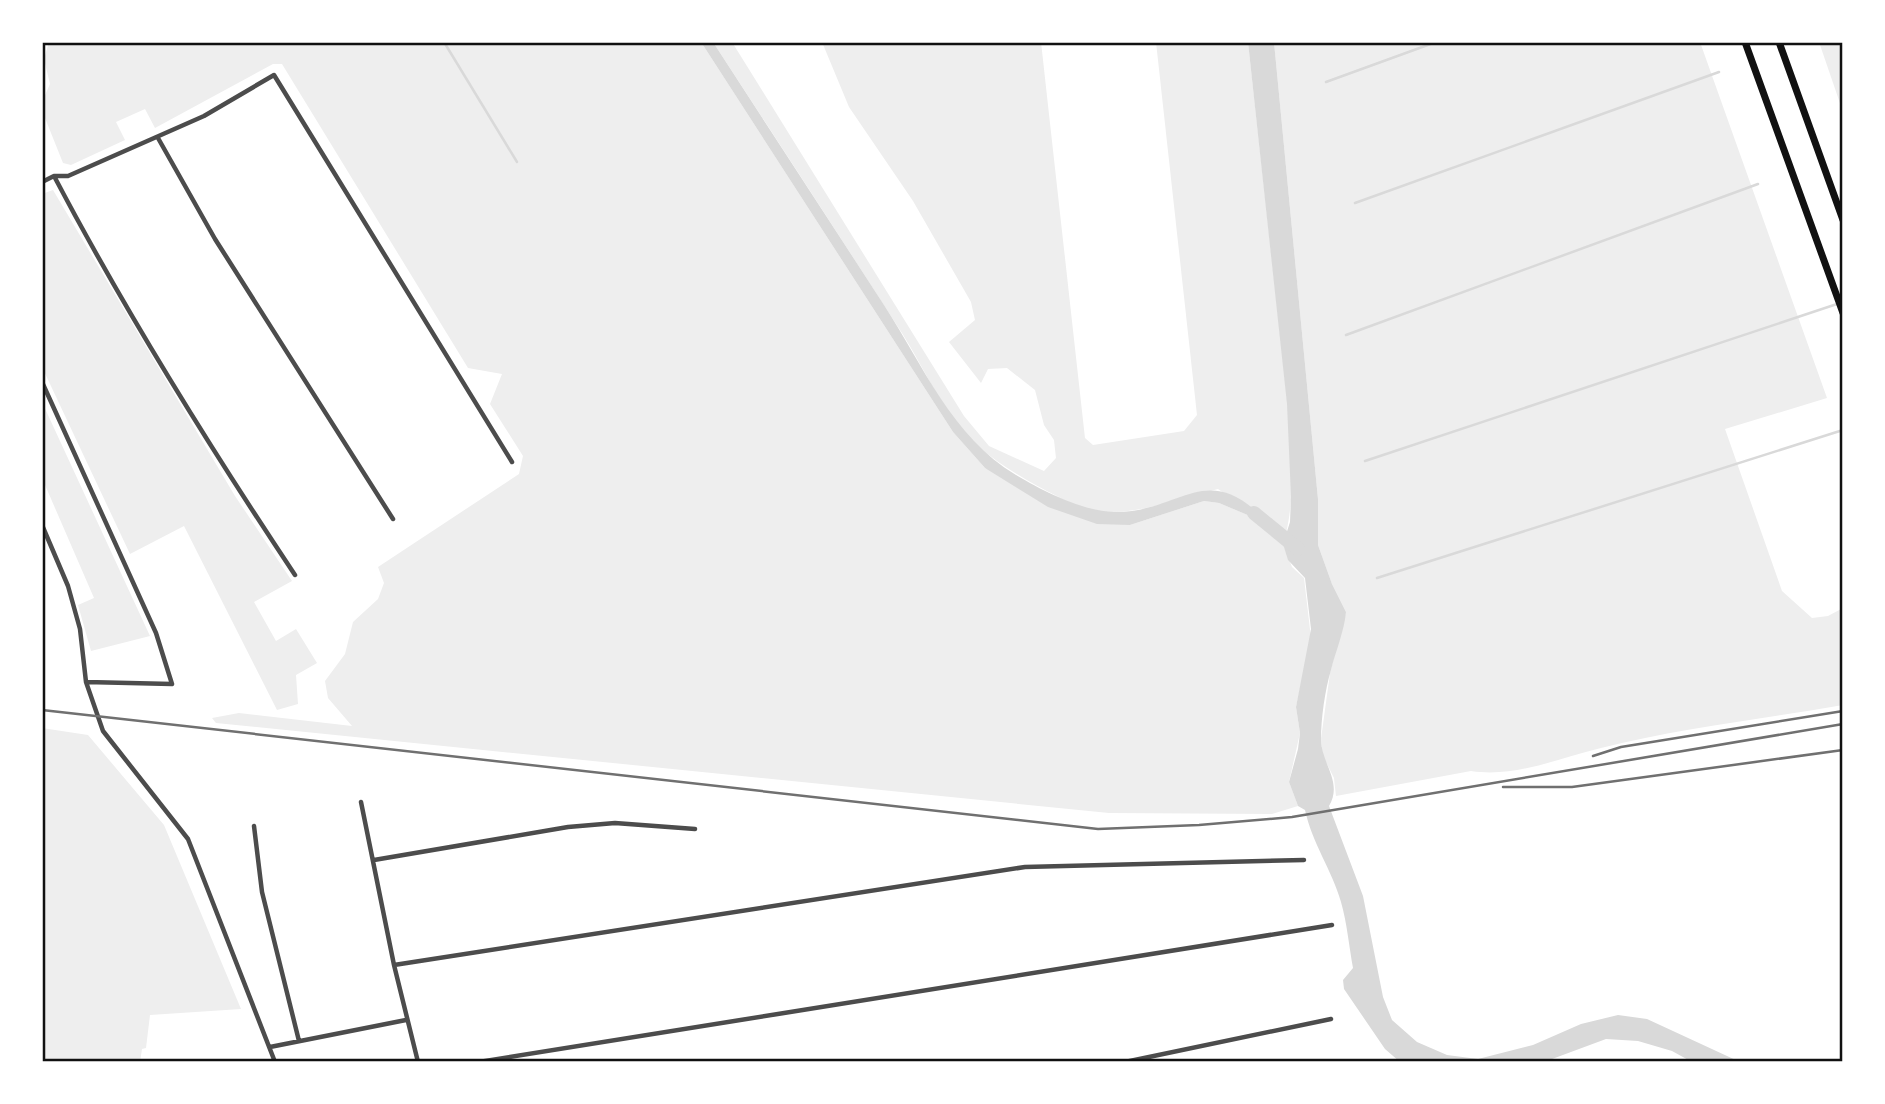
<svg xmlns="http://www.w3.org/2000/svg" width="1885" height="1104" font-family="'Fira Sans Condensed',sans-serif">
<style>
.green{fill:#eee}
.water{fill:#d9d9d9}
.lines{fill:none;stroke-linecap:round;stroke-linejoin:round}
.stream{stroke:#d9d9d9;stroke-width:2.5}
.river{stroke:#d9d9d9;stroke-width:14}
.minor{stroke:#4c4c4c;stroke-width:4.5}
.trunk{stroke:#111;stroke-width:7}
.rail{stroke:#707070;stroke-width:2.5}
.neatline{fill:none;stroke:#111;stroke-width:2.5}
</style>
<rect width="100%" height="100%" fill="#fff"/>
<path class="green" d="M49 42H701L953 432 985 468 1130 525 1204 501 1219 503 1267 523 1218 489C1184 497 1126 519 1093 510 1057 500 996 465 970 439 940 408 922 363 898 327 837 232 775 137 713 42H732L964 416 989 446 1044 471 1056 458 1054 440 1044 425 1035 390 1007 368 988 369 981 383 949 342 975 320 971 302 913 201 849 107 822 42H1041L1085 438 1093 445 1184 431 1197 415 1156 42H1248C1259 142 1270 243 1281 343 1287 402 1301 489 1283 544L1292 567 1304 578 1311 638 1296 707 1300 733 1289 782 1298 806 1272 814 1109 813 216 723 212 718 239 713 352 726 328 698 325 681 345 654 353 622 378 599 384 583 378 567 519 474 523 456 490 404 502 374 468 368 282 64H273L155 128 145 109 116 122 125 140 71 165 63 163 45 118 42 102 50 84 44 59Z
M1274 42H1700L1827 398 1725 429 1782 591 1812 618 1828 616 1843 608V705C1763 719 1680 728 1601 748 1558 758 1516 778 1471 771L1336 796 1334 778 1323 756 1321 739 1330 673 1346 612 1332 584 1318 545V499Z
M1819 42H1843V112Z
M53 190 235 496 292 581 254 602 276 641 296 629 317 663 296 675 298 704 277 710 184 526 130 554 42 367V194Z
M42 402 150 636 91 651 78 605 94 598 42 478Z
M42 728 88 735 164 825 241 1009 150 1015 146 1048 142 1049 140 1062H42Z"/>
<path class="water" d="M701 42H713C770 130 827 217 884 305 923 365 952 437 1016 475 1043 491 1082 511 1114 512 1182 513 1207 456 1269 524L1219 503 1204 501 1130 525 1097 524 1048 507 985 468 953 432Z
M1248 42H1274L1318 499V545L1332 584 1346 612C1344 632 1336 650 1331 670 1325 690 1321 718 1321 740 1322 765 1343 782 1329 806L1363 896 1383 997 1392 1020 1417 1042 1447 1055 1478 1059 1533 1045 1581 1024 1618 1015 1647 1019 1740 1062H1692L1672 1051 1638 1041 1606 1039 1544 1062H1400L1385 1049 1344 989 1343 980 1353 968C1349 946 1347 923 1341 902 1332 870 1312 843 1305 810L1298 806 1289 782 1298 749 1300 733 1296 707 1311 629 1305 578 1288 560 1283 544 1290 522 1291 497 1287 404Z"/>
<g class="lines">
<path class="stream" d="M444 42 517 162
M1326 82 1436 42
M1355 203 1719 72
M1346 335 1758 184
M1365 461 1843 302
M1377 578 1843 430"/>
<path class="river" d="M1254 513 1298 549"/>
<path class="minor" d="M158 138 215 239 393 519
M54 176C126 313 209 446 295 575
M42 182 54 176H68L204 116 274 75 512 462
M42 382 156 633 172 684 86 682
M42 525 68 586 80 629 86 682 103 731 188 839 275 1062
M361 802 394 965
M254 826 262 892 299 1041
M374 860 568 827 615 823 695 829
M270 1047 406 1020
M418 1062 394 965 1025 867 1304 860
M479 1062 1332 925
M1125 1062 1331 1019"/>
<path class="trunk" d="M1745 42 1843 313
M1779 42 1843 220"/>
<path class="rail" d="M42 710 1098 829 1199 825 1292 817 1843 724
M1593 756 1621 747 1843 711
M1503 787H1572L1843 750"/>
</g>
<rect width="1885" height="1104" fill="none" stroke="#ffffff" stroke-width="88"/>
<rect x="44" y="44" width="1797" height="1016" class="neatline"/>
</svg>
